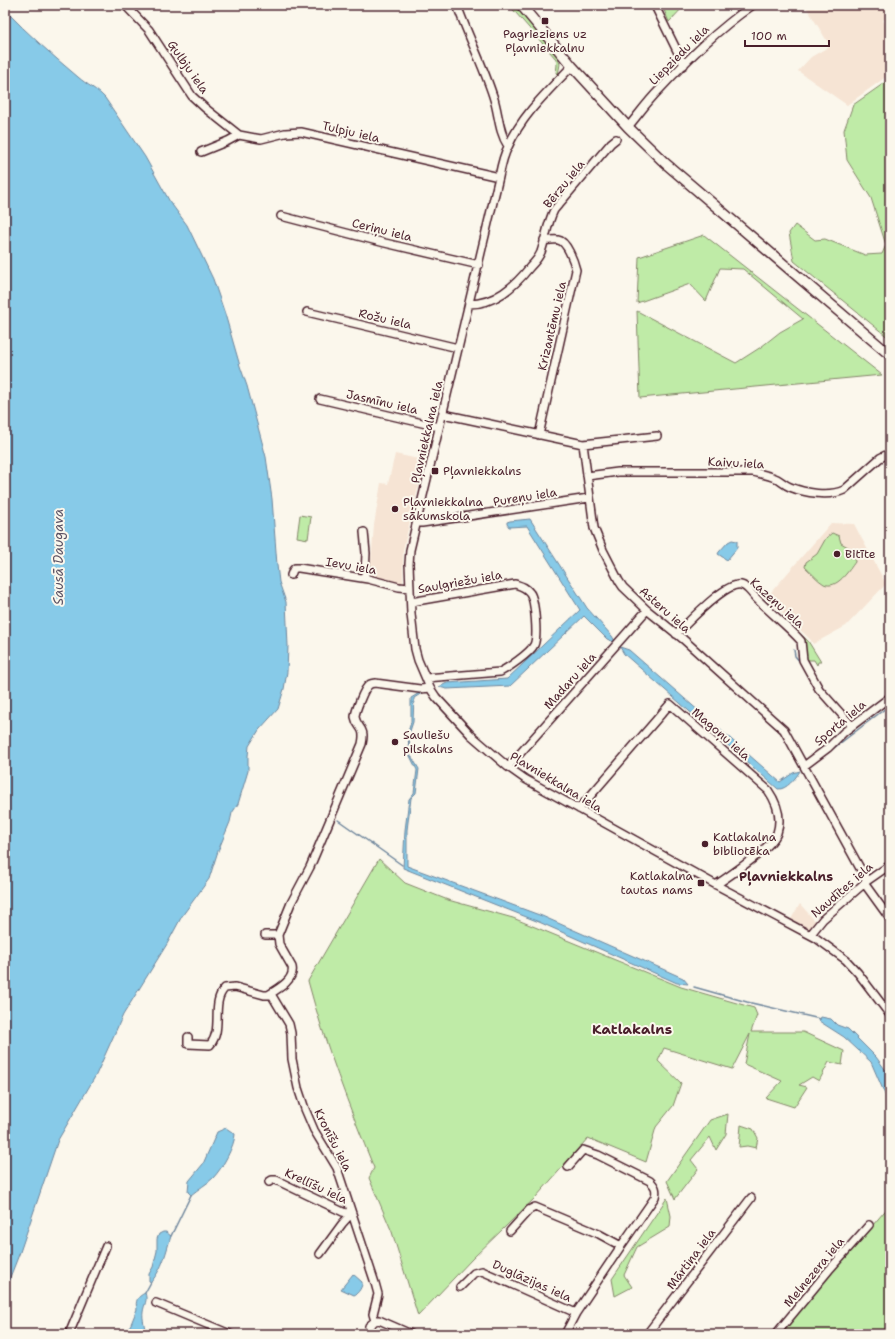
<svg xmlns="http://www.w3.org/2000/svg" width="895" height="1339" font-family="'Shantell Sans',sans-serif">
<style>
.built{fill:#f6e4d4}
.green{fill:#bfeba7;stroke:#848569}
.water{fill:#87cae8;stroke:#6f869c}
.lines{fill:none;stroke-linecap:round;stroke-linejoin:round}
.stream{stroke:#6f869c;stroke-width:1.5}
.minor-casing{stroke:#4a1f2b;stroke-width:10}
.major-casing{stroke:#4a1f2b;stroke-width:12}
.minor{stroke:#fbf7ec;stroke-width:7}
.major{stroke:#fbf7ec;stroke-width:9}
.poi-dot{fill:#4a1f2b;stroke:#fbf7ec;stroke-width:1.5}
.labels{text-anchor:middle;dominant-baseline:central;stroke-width:4;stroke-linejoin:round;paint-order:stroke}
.poi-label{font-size:12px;fill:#4a1f2b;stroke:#fbf7ec;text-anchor:start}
.street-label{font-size:12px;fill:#4a1f2b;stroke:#fbf7ec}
.water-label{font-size:13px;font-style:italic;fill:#5c5264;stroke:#fbf7ec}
.neighbourhood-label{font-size:13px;font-weight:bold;fill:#4a1f2b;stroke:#fbf7ec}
.quarter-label{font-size:14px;font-weight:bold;fill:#4a1f2b;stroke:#fbf7ec}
</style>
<rect width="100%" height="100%" fill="#fbf7ec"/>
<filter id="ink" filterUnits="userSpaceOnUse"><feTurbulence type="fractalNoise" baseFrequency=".025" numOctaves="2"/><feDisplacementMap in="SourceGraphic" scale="8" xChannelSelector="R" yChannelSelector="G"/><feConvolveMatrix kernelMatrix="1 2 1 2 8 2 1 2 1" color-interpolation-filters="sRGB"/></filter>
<g filter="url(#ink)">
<path class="built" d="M805 5H890V17L883 20 890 32V74L847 105 798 71 811 57 830 46Z
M395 454 428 461 417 492 403 550V581L402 583 368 575 371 563 374 525 381 483 388 484Z
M831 523 854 524 886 584 846 626 813 644 810 639 766 598Z
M800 904 816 922 809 929 791 919Z"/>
<path class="green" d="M509 5H515L557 56 560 64 558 75 556 73 557 65 556 59Z
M662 5H685L669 22Z
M890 79V339L794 261 789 233 795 225 815 240 825 239 865 255 882 254 886 245 871 198 847 160 844 130 853 105Z
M704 235 882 375 640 398 637 311 736 363 761 347 780 332 803 319 743 269 720 268 706 301 690 284 637 303 639 257Z
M300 515 311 517 308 539 297 537Z
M832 533 839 536 841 543 853 550 855 562C849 570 837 590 824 584 817 580 811 572 805 567L806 562 817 554 826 538Z
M794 628 808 641 821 662H818L817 665 814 660H805L804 640Z
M379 859 405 883 448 900 513 918 681 987 754 1008 757 1015 751 1032H803L844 1051 842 1065 829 1062 819 1081 812 1077 799 1085 807 1087 794 1107 766 1098 782 1081 744 1064 750 1034 732 1069 664 1048 658 1061 681 1083 673 1106 656 1127 646 1162 588 1138 536 1197 472 1259 418 1316 392 1232 369 1178 374 1168C349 1106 325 1045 308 981Z
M728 1114 726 1134 716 1150 710 1137 691 1160 698 1169 675 1199 667 1181 710 1120Z
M741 1125 753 1129 758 1138 756 1148 747 1146 739 1147Z
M667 1198 671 1216 670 1227 637 1247 624 1275 632 1287 615 1296 612 1279Z
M890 1205V1334H780Z"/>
<path class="water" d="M5 10C28 34 53 56 78 77 87 85 97 89 105 98L145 157 170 202 187 225 213 279 225 314 240 366 247 386 266 457 272 499 277 565 279 582 286 602 288 646 287 672 284 689 278 709 259 730 249 746 248 756V771L238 804 232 813 230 822 218 851 209 879 182 916 167 944 123 1015 96 1075 58 1140 20 1252 5 1290Z
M530 519 587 608 612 636 616 643 607 639 584 616 510 686 447 689 439 687 447 683 507 679 580 610 527 526 509 527 507 524V522L510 521Z
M732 540 737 541V548L727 560 718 554 719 552 728 542Z
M620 647 629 650 780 782 793 773 800 771C796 778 786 790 778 789L624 654Z
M421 692 422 693 414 698 413 722 409 734 410 754 419 769 416 793 411 798 407 830V866L542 916 683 978 688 984 677 983 539 922 403 868 405 830 409 799 414 793 417 770 409 754 408 732 411 722V698Z
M821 1017 831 1019 837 1025 848 1029 876 1057 890 1076V1106L871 1062 844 1037 819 1021Z
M226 1128 235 1134C235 1145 222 1169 213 1178 207 1184 198 1189 191 1195L188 1192 189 1181 203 1164 217 1132Z
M163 1232H166L171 1236C166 1252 163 1268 151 1282L149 1281V1274L153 1267 157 1251V1239L159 1234Z
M353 1274 362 1282C363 1286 358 1294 354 1295L341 1289Z
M145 1293C148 1301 144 1304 143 1312 142 1319 145 1327 146 1334H125L131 1324 137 1309C135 1301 137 1297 145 1293Z"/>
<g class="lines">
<path class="stream" d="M794 650 795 656 801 663
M830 751 890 705
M338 820 402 865
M694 987 747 1002 820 1019
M171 1236 191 1195
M145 1293 151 1282"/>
<defs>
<path id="minor" d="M125 5 149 30 192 96 205 108 239 135 261 139 285 133 301 132 499 177
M457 5C468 36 483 65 493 96 499 113 498 131 508 146
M655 6 684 65
M572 66C549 90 521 116 508 147 503 156 501 167 499 177L410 550 409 564 411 614 415 649 418 660 430 688 436 697 471 735 508 767 525 779 718 886 816 938 846 960 858 973 890 1015
M628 127C638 115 648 101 659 90 688 59 718 29 753 5
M201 152 228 141 239 135
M281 216 385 243 479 265
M469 304C495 304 514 287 530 267 534 263 539 257 541 252 546 238 547 224 554 210L611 143 616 139
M307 312 458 348
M320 399 439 427
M443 414 583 444 594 528 603 550 619 581 623 587 647 610 683 639 784 730 867 881
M539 435 576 270C574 262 567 241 558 240 553 239 549 241 544 240
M583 444 657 436
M587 476 618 472H753C761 474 769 475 777 479 781 481 785 485 790 487 805 493 829 497 844 490L880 458 890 453
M417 522 422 523 589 498
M291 575 293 570 295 568H299L368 579 399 587 410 588
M363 578 365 576 366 553 364 532
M411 602 515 584C521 586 526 587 530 593 535 600 538 637 534 645 530 653 508 668 500 672L426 678
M676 634C688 623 725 582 741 585 747 586 750 592 754 596 769 612 787 625 801 641L803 660 819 689 852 726
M804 766 828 748 844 732 890 697
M508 767 647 610
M579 809 670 704 768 790C777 803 782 818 777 833 772 848 730 875 716 885
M864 883 890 919
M811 934 823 919 867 881 890 865
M265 935H278
M271 994 289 1024 291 1033 292 1059 298 1088 305 1109 314 1130 337 1168 375 1283 378 1294 373 1314 375 1321
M188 1037V1044L210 1045C224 1029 210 1003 225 988L235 987 264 995H268C278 989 295 980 292 967L279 944 278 935 291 903 310 867 362 744C366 726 357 729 355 717 355 712 364 688 369 685 369 684 374 683 375 683L420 689 430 688
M568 1167 583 1150 598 1155 650 1181C655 1186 657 1189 655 1197L621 1246
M269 1182 272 1180H276L343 1212 351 1214 342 1224 320 1254
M510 1231 529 1210 535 1207 599 1234 621 1246 576 1313
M460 1287 474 1273 482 1271 576 1313 565 1334
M156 1303 230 1334
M375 1321 379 1320 411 1334
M69 1334 106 1246
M368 1334 369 1326 375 1321
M647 1334 751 1198
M776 1334 829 1270 869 1225"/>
<path id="major" d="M521 5 572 66 628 127 665 163 890 355"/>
</defs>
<use href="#minor" class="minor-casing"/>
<use href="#major" class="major-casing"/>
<use href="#minor" class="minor"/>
<use href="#major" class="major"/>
</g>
</g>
<g class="poi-dot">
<rect x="541" y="17" width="8" height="8" rx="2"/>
<rect x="431" y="467" width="8" height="8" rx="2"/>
<circle cx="395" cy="509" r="4"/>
<circle cx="837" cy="554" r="4"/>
<circle cx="395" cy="742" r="4"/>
<circle cx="705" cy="844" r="4"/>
<rect x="697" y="879" width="8" height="8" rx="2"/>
</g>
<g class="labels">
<g class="poi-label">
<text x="545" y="34" text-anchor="middle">Pagrieziens uz<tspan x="545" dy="14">Pļavniekkalnu</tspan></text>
<text x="443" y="471">Pļavniekkalns</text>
<text x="403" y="502">Pļavniekkalna<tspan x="403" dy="14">sākumskola</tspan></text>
<text x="845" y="554">Bitīte</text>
<text x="403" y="735">Sauliešu<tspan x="403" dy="14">pilskalns</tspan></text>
<text x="713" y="837">Katlakalna<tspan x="713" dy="14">bibliotēka</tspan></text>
<text x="693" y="876" text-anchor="end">Katlakalna<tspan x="693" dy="14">tautas nams</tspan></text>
</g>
<g class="street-label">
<text transform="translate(679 55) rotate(-45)">Liepziedu iela</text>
<text transform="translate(188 67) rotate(55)">Gulbju iela</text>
<text transform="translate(351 132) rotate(13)">Tulpju iela</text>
<text transform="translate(564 184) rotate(-51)">Bērzu iela</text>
<text transform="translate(382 230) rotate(14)">Ceriņu iela</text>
<text transform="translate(385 319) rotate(13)">Rožu iela</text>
<text transform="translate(552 326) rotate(-77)">Krizantēmu iela</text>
<text transform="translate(382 402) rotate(13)">Jasmīnu iela</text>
<text transform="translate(427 432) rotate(-77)">Pļavniekkalna iela</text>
<text transform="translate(736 463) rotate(3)">Kaivu iela</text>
<text transform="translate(525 497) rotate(-9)">Pureņu iela</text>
<text transform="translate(351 566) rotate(10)">Ievu iela</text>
<text transform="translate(460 582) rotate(-10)">Saulgriežu iela</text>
<text transform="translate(777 603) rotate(42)">Kazeņu iela</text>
<text transform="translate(665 610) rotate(41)">Asteru iela</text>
<text transform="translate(570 681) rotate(-48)">Madaru iela</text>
<text transform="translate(840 723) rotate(-40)">Sporta iela</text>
<text transform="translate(721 734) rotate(41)">Magoņu iela</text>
<text transform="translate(556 782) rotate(31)">Pļavniekkalna iela</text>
<text transform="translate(842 890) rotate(-41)">Naudītes iela</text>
<text transform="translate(333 1140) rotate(63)">Kronīšu iela</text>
<text transform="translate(316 1186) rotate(25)">Krellīšu iela</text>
<text transform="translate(691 1259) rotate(-53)">Mārtiņa iela</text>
<text transform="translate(814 1272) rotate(-50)">Melnezera iela</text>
<text transform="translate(532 1281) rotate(24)">Duglāzijas iela</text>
</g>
<g class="water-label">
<text transform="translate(58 557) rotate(-90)">Sausā Daugava</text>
</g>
<g class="neighbourhood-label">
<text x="786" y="876">Pļavniekkalns</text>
</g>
<g class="quarter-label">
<text x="632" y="1029">Katlakalns</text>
</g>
</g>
<rect width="895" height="1339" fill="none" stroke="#fbf7ec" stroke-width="20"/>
<rect x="10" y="10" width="875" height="1319" fill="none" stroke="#4a1f2b" stroke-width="1.5" filter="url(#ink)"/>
<path d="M745 40v6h84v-6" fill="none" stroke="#4a1f2b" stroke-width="2"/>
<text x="751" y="40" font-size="12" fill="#4a1f2b" stroke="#fbf7ec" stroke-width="3" paint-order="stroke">100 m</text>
</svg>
